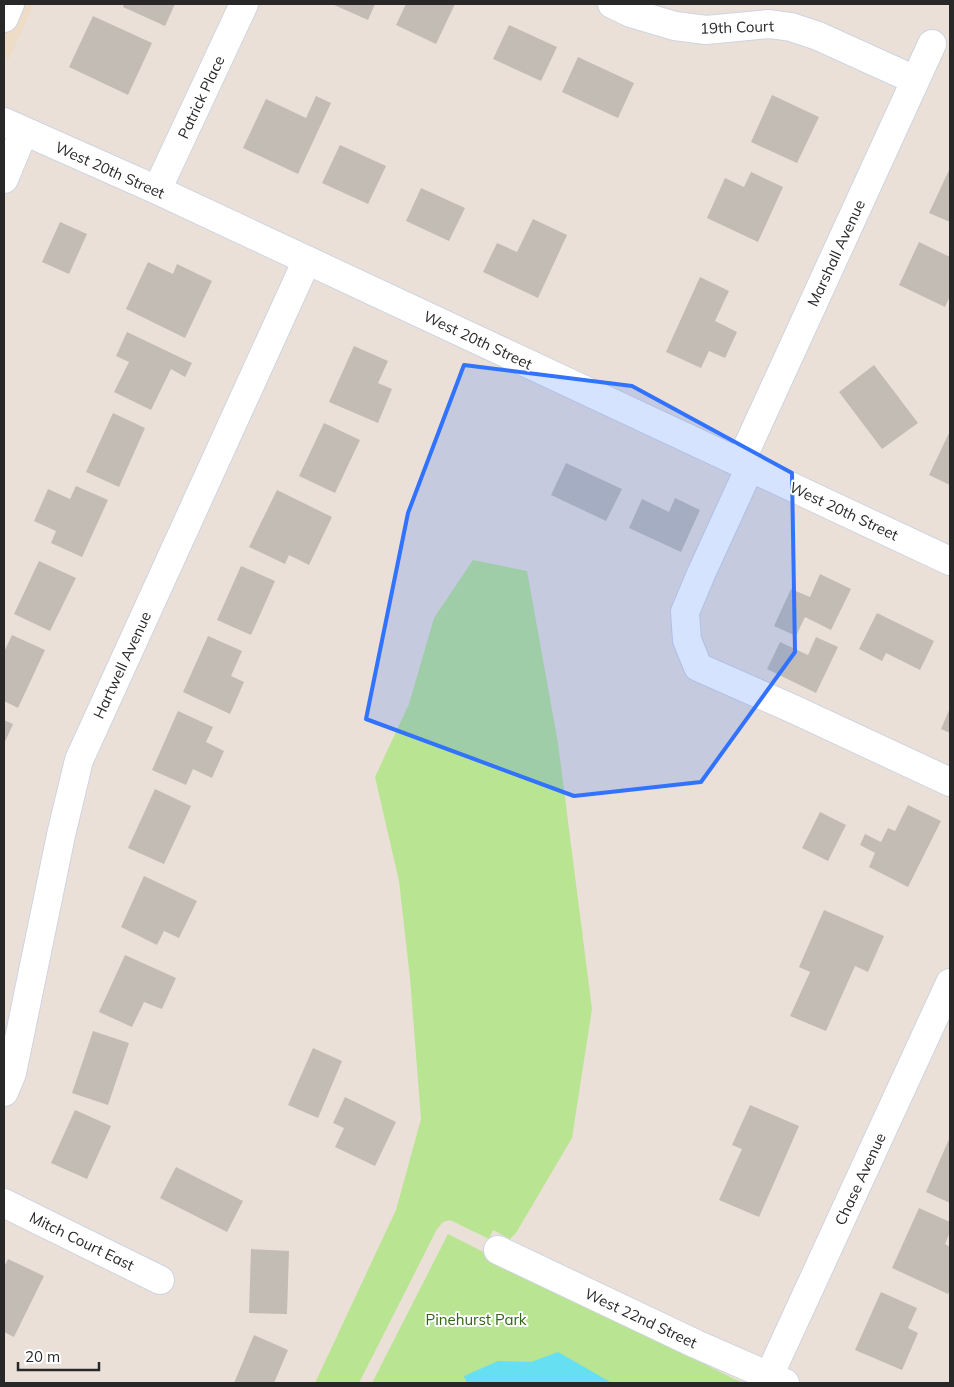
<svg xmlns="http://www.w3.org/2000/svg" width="954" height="1387" font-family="Mulish,sans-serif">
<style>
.education{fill:#eedcc7}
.green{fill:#b9e492}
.water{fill:#67dff2}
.building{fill:#c2bcb4}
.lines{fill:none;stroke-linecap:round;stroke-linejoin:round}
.minor-casing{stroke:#ced4e2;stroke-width:30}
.minor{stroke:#fff;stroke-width:28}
.marked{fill:#3173ff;fill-opacity:0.2;stroke:#3173ff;stroke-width:4;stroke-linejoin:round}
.labels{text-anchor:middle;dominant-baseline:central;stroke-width:4;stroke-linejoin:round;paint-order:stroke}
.street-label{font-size:15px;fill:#282828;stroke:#fff}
.park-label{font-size:15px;fill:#326517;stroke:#fff}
</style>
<rect width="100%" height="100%" fill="#ebe0d8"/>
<path class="education" d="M4 4H34L9 59 4 56Z"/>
<path class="green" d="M473 560 527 571 558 743 592 1009 572 1138 516 1233 510 1239 493 1230 489 1239 450 1220 443 1222 437 1229 359 1383H315L396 1210 421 1119 410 978 399 881 375 777 409 704 434 618Z
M448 1234 734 1379 744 1383H372Z"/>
<path class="water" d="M558 1352 612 1383H467L464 1376 498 1361 531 1362Z"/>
<path class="building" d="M124 4H175L165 26 123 7Z
M332 4H375L368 20Z
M406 4H455L436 44 396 25Z
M93 16 152 43 128 95 69 67Z
M509 25 557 47 541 81 493 59Z
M578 57 634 83 618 118 562 92Z
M772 95 819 117 797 163 751 142Z
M316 96 331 103 298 174 243 148 266 99 306 118Z
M340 145 386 166 368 204 322 183Z
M950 168V222L929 213Z
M751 172 783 187 758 242 707 218 725 178 744 187Z
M421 188 465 208 449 241 406 221Z
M533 219 567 235 538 298 483 272 497 243 517 252Z
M60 222 87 234 69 274 42 262Z
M919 242 950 257V296L945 307 899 285Z
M148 262 173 274 177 264 212 281 185 338 126 309Z
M700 277 729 291 715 321 737 332 725 358 709 351 701 368 666 352Z
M127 332 192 363 185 377 171 369 151 410 114 392 129 362 116 356Z
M354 346 388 361 378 383 392 389 378 423 329 402Z
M874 365 918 423 882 449 839 392Z
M113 413 145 428 119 487 86 472Z
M324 423 360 440 335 493 299 476Z
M950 431V485L929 475Z
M566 463 622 489 606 521 551 495Z
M76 486 108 500 82 557 51 543 56 531 34 521 48 489 70 499Z
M277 490 332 517 309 565 289 555 285 564 249 547Z
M675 498 700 510 681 552 629 528 642 499 669 512Z
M39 561 76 578 50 631 14 614Z
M241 566 275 581 251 635 217 620Z
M820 574 851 589 831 630 805 617 796 636 774 626 791 589 810 597Z
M877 613 934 641 920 670 886 653 882 661 859 649Z
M12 635 45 650 18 708 4 701V652Z
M208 636 242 651 231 676 244 682 230 714 183 692Z
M816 637 838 647 816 693 767 669 780 642 808 655Z
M950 708V733L941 729Z
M178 711 213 727 206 742 224 751 212 778 193 769 186 785 152 770Z
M4 720 13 724 4 744Z
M155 789 191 806 164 864 128 848Z
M908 805 941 821 908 887 869 867 875 853 860 845 865 834 881 842 888 828 895 831Z
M820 812 846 825 828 861 802 848Z
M144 876 197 901 179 938 164 931 157 945 121 927Z
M824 910 884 936 868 972 855 966 826 1031 790 1016 810 972 799 967Z
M125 955 176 978 162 1009 144 1002 132 1027 99 1012Z
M93 1031 129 1043 108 1105 72 1093Z
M313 1048 342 1061 318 1118 288 1105Z
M345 1097 396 1122 375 1166 335 1147 344 1128 333 1123Z
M750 1105 799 1126 759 1217 719 1200 742 1149 732 1145Z
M75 1110 111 1126 87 1179 51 1163Z
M950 1137V1203L926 1192Z
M176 1167 243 1201 227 1232 160 1198Z
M919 1208 950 1222V1232L945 1244 950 1247V1289L948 1294 892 1268Z
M251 1249 289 1251 287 1314 249 1313Z
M8 1259 44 1276 14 1337 4 1332V1267Z
M881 1292 917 1308 908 1328 918 1333 902 1370 855 1350Z
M254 1335 288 1350 274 1383H234Z"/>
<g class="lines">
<defs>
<path id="minor" d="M612 4 631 13 675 26 706 30 769 24 791 27 818 36 915 80
M4 18 10 4
M4 122 157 190 950 561
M4 179 24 131
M157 190 244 4
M740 463 932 44
M750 467 701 574 685 612 687 640 698 667 791 708 950 782
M4 1092 12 1073 61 835 79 760 307 260
M4 1203 160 1280
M498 1250 696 1344 785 1383
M769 1376 950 983"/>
</defs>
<use href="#minor" class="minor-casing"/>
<use href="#minor" class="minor"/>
</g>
<path class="marked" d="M464 365 632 386 792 473 795 652 701 782 574 796 366 719 408 513Z"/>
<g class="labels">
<g class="street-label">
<text transform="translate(737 27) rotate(-2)">19th Court</text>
<text transform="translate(201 97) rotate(-65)">Patrick Place</text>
<text transform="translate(110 170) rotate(24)">West 20th Street</text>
<text transform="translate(836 253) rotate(-65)">Marshall Avenue</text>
<text transform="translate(478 340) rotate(25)">West 20th Street</text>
<text transform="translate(844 511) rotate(25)">West 20th Street</text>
<text transform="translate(122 665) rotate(-65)">Hartwell Avenue</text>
<text transform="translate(860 1179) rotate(-65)">Chase Avenue</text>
<text transform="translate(82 1241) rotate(26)">Mitch Court East</text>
<text transform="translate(641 1318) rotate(25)">West 22nd Street</text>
</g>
<g class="park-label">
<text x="476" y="1319">Pinehurst Park</text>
</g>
</g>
<rect width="954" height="1387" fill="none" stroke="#282828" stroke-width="10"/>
<path d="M18 1362v8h81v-8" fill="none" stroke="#282828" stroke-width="2.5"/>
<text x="25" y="1362" font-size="15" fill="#282828" stroke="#ffffff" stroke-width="4" paint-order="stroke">20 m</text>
</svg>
